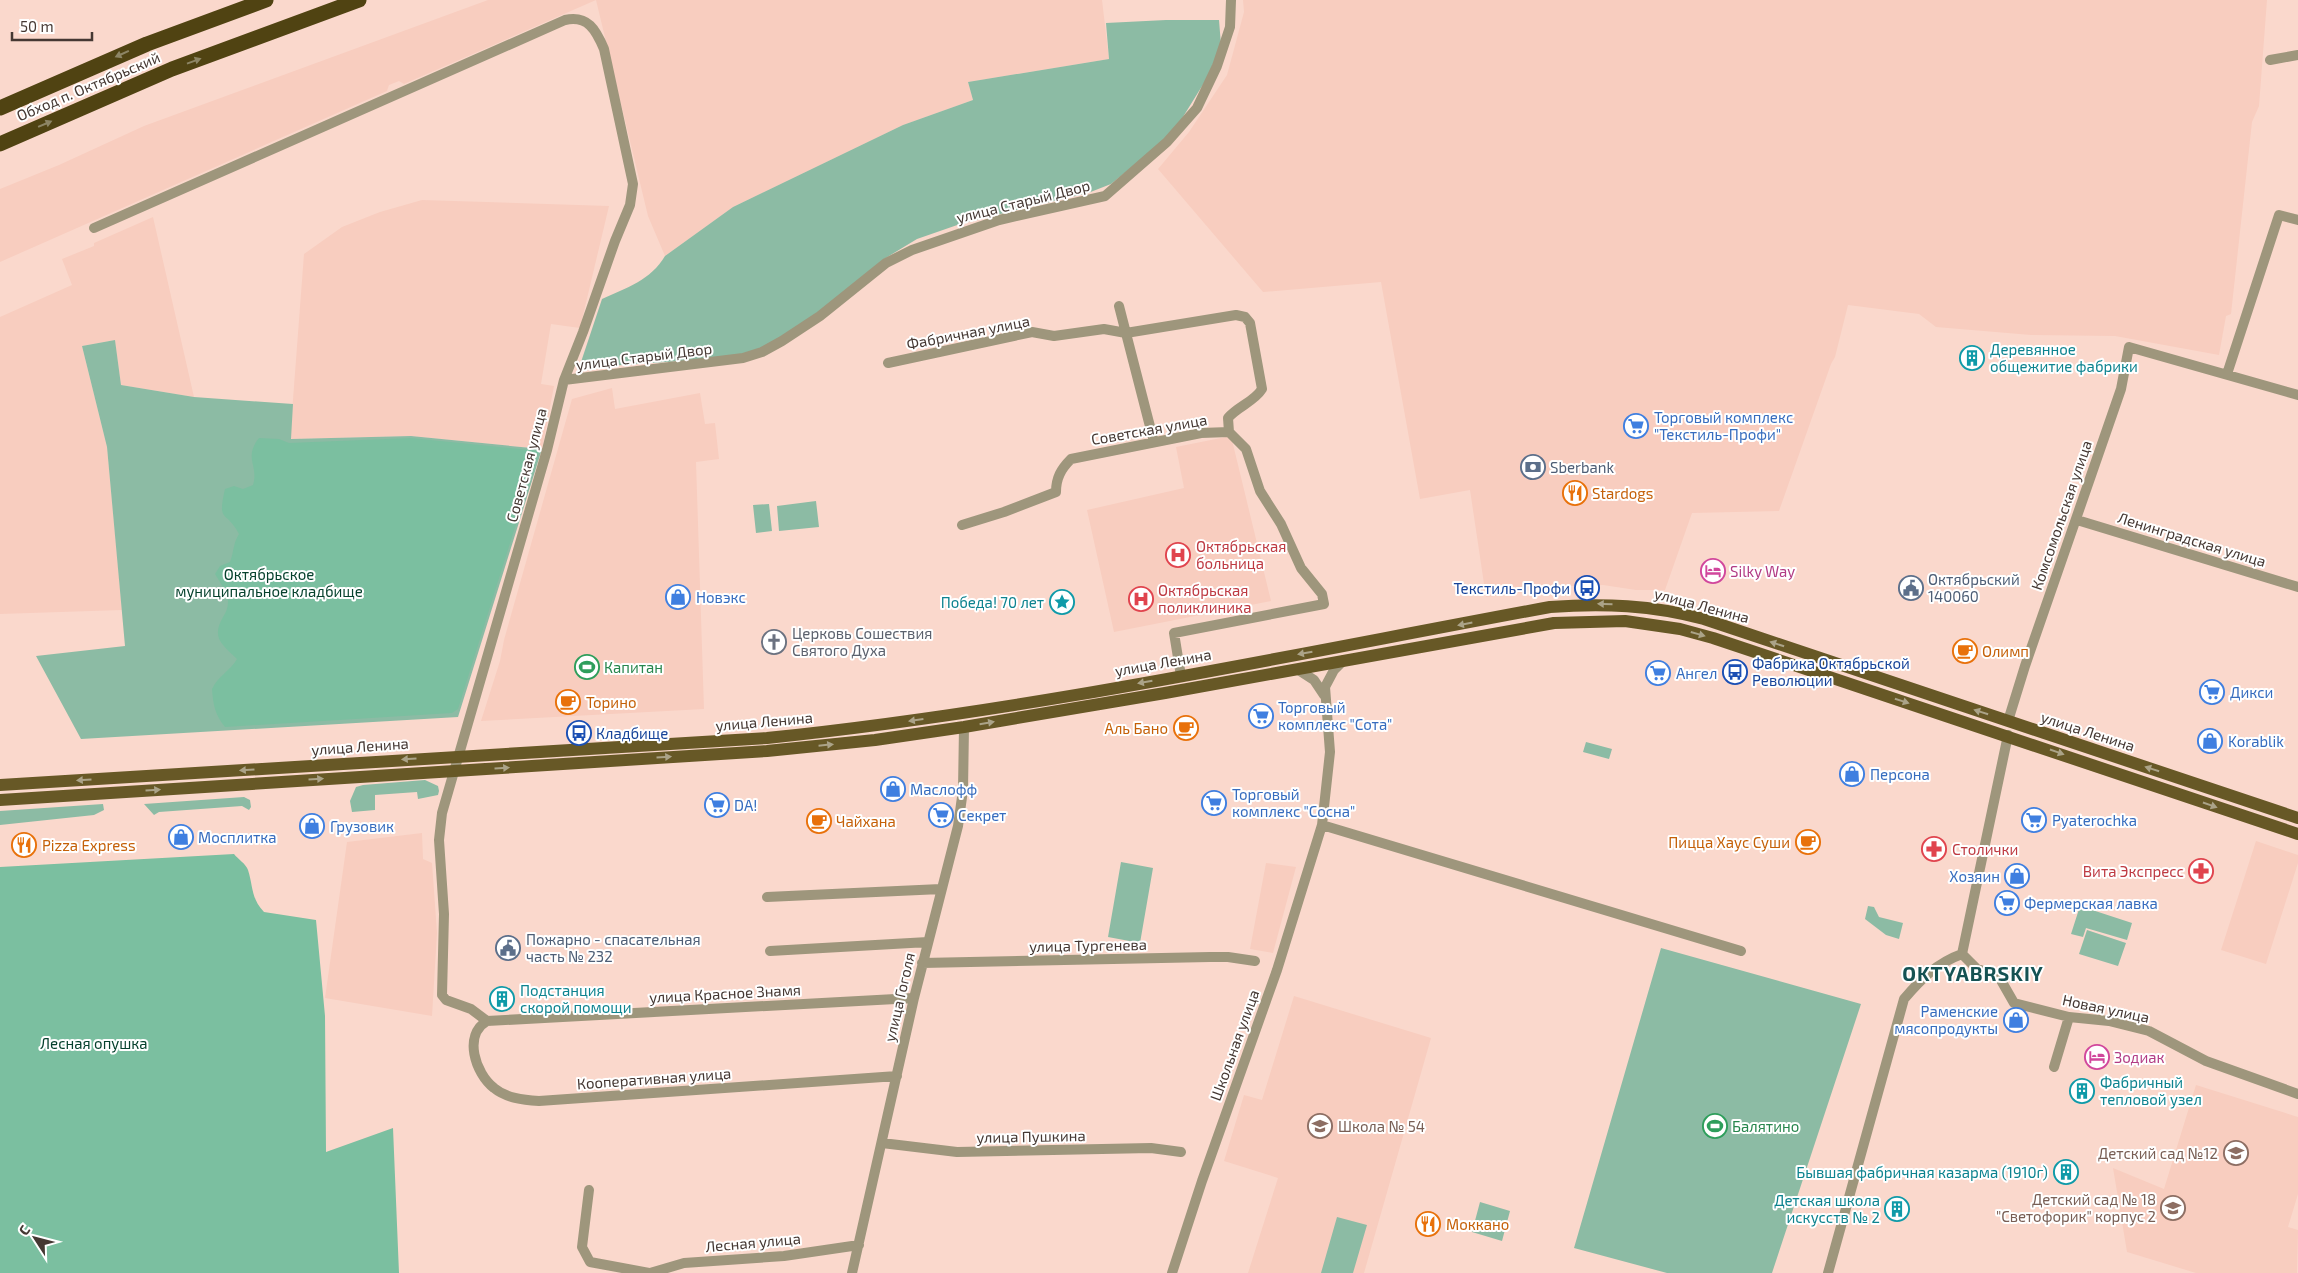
<svg xmlns="http://www.w3.org/2000/svg" width="2298" height="1273" font-family="'Exo 2',sans-serif">
<style>
.built{fill:#f8cdbf}
.green{fill:#8cbba4}
.forest{fill:#7bbfa0}
.lines{fill:none;stroke-linecap:round;stroke-linejoin:round}
.street{stroke:#9e967c;stroke-width:10}
.primary{stroke:#675826;stroke-width:12}
.highway{stroke:#504312;stroke-width:15}
.oneway{fill:#8d8565}
.oneway2{fill:#aba388}
.labels{text-anchor:middle;dominant-baseline:central;stroke-width:4;stroke-linejoin:round;paint-order:stroke}
.street-label{font-size:15px;fill:#453833;stroke:#fff}
.culture-label{font-size:15px;fill:#0d838f;stroke:#fff;text-anchor:start}
.shop-label{font-size:15px;fill:#366cbe;stroke:#fff;text-anchor:start}
.service-label{font-size:15px;fill:#4e5e75;stroke:#fff;text-anchor:start}
.food-label{font-size:15px;fill:#c56008;stroke:#fff;text-anchor:start}
.health-label{font-size:15px;fill:#be3a42;stroke:#fff;text-anchor:start}
.hotel-label{font-size:15px;fill:#b23c85;stroke:#fff;text-anchor:start}
.park-label{font-size:15px;fill:#06412d;stroke:#fff}
.transit-label{font-size:15px;fill:#164399;stroke:#fff;text-anchor:start}
.worship-label{font-size:15px;fill:#5b616d;stroke:#fff;text-anchor:start}
.leisure-label{font-size:15px;fill:#27864d;stroke:#fff;text-anchor:start}
.education-label{font-size:15px;fill:#785e54;stroke:#fff;text-anchor:end}
.district-label{font-size:20px;font-weight:bold;letter-spacing:1px;fill:#155253;stroke:#fff}
</style>
<rect width="100%" height="100%" fill="#fad8cc"/>
<path class="built" d="M488 0H1102L1109 59 968 82 973 100 903 125 733 207 665 256 648 216 596 0 404 84 399 81 389 85 387 91 0 262V189L59 165 144 126Z
M1243 0H2267L2259 106 2252 122 2231 314 2226 316 2219 355 2115 336 2031 335 1936 327 1919 314 1848 305 1835 357 1831 364 1779 511 1692 513 1665 590H1636L1603 585 1570 586 1486 597 1470 490 1420 499 1381 282 1263 292 1158 169 1189 132 1227 75 1244 12Z
M422 200 609 206 580 328 551 324 541 384 554 386 542 449 411 436 290 439 304 254 342 227 380 212Z
M153 217 194 397 121 385 115 340 82 346 107 447 122 610 0 614V317L72 285 62 259 94 246V243Z
M612 388 615 409 700 393 705 424 715 423 719 459 696 462 704 709 481 721 500 661 504 640 572 399Z
M1231 436 1271 601 1114 632 1087 510 1184 488 1176 447Z
M422 833 423 859 432 863 437 933 432 1016 325 998 347 842Z
M2256 841 2298 855V863L2266 964 2221 950Z
M1266 863 1296 867 1273 953 1250 949Z
M1294 996 1431 1038 1364 1273H1248L1278 1178 1224 1161 1244 1095 1262 1100Z
M2196 1085 2298 1117V1194L2288 1227 2298 1230 2297 1273H2196L2127 1252 2113 1168 2164 1189Z"/>
<path class="green" d="M1166 20H1219L1221 45 1207 78 1178 125 1164 141 1111 184 1088 193 963 223 917 239 884 259 813 319 770 349 740 357 579 368 602 299C626 288 651 280 665 256L733 207 903 125 973 100 968 82 1109 59 1106 23Z
M115 340 121 385 194 397 293 404 291 439 411 436 542 449 458 717 81 739 36 656 125 646 107 447 82 346Z
M816 501 819 527 779 531 777 506Z
M769 504 772 531 756 533 753 505Z
M1586 742 1612 749 1609 759 1583 752Z
M425 780 438 786 439 791 438 795 418 799 417 792 375 795V810L352 812 350 801 356 787 363 785Z
M244 797 250 800 251 807 249 810 242 806 159 812 154 815 144 804Z
M103 804 104 810 94 815 0 825V811Z
M1121 862 1153 868 1140 943 1108 937Z
M1868 906 1874 907 1879 917 1903 923 1899 939 1886 935 1865 919Z
M2080 906 2132 923 2127 940 2086 928 2083 937 2071 934Z
M2087 930 2126 943 2118 966 2079 954Z
M1661 948 1861 1004 1772 1273H1667L1574 1248Z
M1480 1202 1510 1211 1502 1241 1472 1232Z
M1337 1217 1367 1225 1353 1273H1321Z"/>
<path class="forest" d="M259 438 279 439 289 443 411 438 539 451 458 709 452 713 225 727C215 715 213 704 212 689 218 676 230 671 237 659 222 644 211 638 223 617 226 612 228 608 228 602 228 593 219 581 215 574L220 566 230 562C234 552 233 543 239 534 226 509 217 524 225 489L234 486 243 489 253 485C259 465 243 458 259 438Z
M234 854C238 859 246 864 248 870 253 885 251 899 264 912L316 920 325 1016 326 1152 393 1128 399 1273H0V867Z"/>
<g class="lines">
<path class="street" d="M2270 60 2298 55
M94 228 565 20C588 15 596 30 604 49L633 184 630 205 615 241 583 332 564 380 547 450 442 813 439 840 444 914 442 995 446 1000 471 1009 487 1021 914 998
M1119 306 1154 442
M888 363 1032 332 1054 336 1104 329 1126 333 1236 315 1245 317 1250 323 1262 389C1254 402 1238 406 1228 418L1229 432
M2227 374 2279 215 2298 220
M564 380 743 358 762 352 782 341 820 316 886 263 912 250 999 220 1105 196 1167 142 1197 108 1217 66 1230 27 1231 0
M2077 520 2298 587
M962 525 1004 512 1056 492C1056 478 1061 469 1071 459L1201 433 1229 432 1246 449 1260 491 1281 524 1301 568 1322 594 1324 604 1174 633 1181 676
M1297 669 1314 680 1324 695
M2008 721 2025 666 2121 389 2129 347 2298 395
M2008 735 1962 954 1977 969 1998 975 2014 1003 2069 1017 2109 1021 2149 1031 2206 1061 2298 1094
M1322 825 1741 951
M767 897 941 889
M770 951 928 942
M922 963 1210 957H1228L1255 961
M487 1021C463 1035 475 1073 494 1088 506 1098 523 1100 539 1101L897 1076
M2054 1067 2069 1017
M882 1143 957 1152 1151 1148 1181 1152
M589 1190 582 1247 590 1262 649 1273
M650 1273 684 1263 784 1256 859 1245
M852 1273 914 998 958 826 963 790 964 727
M1172 1273 1202 1181 1277 970 1322 825 1330 752 1325 687 1334 670 1344 660
M1828 1273 1904 999C1921 979 1937 963 1962 954"/>
<path class="primary" d="M0 785 767 738C1030 711 1290 655 1550 607 1603 603 1652 605 1704 619L2298 818
M0 800 767 751 875 740 964 727 1165 693 1554 623 1625 621 1680 629 1713 638 2298 834"/>
<path class="highway" d="M0 108 147 44 266 0
M0 144 172 69 359 0"/>
</g>
<defs><path id="oneway-solid" d="M-6-.8H1V-3.2L6.5 0L1 3.2V.8H-6Z" transform="scale(1.25)"/></defs>
<g class="oneway">
<use href="#oneway-solid" transform="translate(122 54) rotate(156)"/>
<use href="#oneway-solid" transform="translate(194 61) rotate(-20)"/>
<use href="#oneway-solid" transform="translate(45 124) rotate(-23)"/>
</g>
<g class="oneway2">
<use href="#oneway-solid" transform="translate(1605 604) rotate(-179)"/>
<use href="#oneway-solid" transform="translate(1465 624) rotate(169)"/>
<use href="#oneway-solid" transform="translate(1698 634) rotate(16)"/>
<use href="#oneway-solid" transform="translate(1777 644) rotate(-162)"/>
<use href="#oneway-solid" transform="translate(1305 653) rotate(170)"/>
<use href="#oneway-solid" transform="translate(1145 682) rotate(170)"/>
<use href="#oneway-solid" transform="translate(1902 701) rotate(18)"/>
<use href="#oneway-solid" transform="translate(1981 712) rotate(-162)"/>
<use href="#oneway-solid" transform="translate(916 720) rotate(172)"/>
<use href="#oneway-solid" transform="translate(987 723) rotate(-10)"/>
<use href="#oneway-solid" transform="translate(826 745) rotate(-6)"/>
<use href="#oneway-solid" transform="translate(2057 752) rotate(19)"/>
<use href="#oneway-solid" transform="translate(664 757) rotate(-4)"/>
<use href="#oneway-solid" transform="translate(409 759) rotate(177)"/>
<use href="#oneway-solid" transform="translate(502 768) rotate(-4)"/>
<use href="#oneway-solid" transform="translate(2152 769) rotate(-162)"/>
<use href="#oneway-solid" transform="translate(247 770) rotate(176)"/>
<use href="#oneway-solid" transform="translate(316 779) rotate(-4)"/>
<use href="#oneway-solid" transform="translate(84 780) rotate(176)"/>
<use href="#oneway-solid" transform="translate(153 790) rotate(-4)"/>
<use href="#oneway-solid" transform="translate(2210 805) rotate(19)"/>
</g>
<defs>
<symbol id="building-ring" viewBox="-11 -11 22 22"><circle r="9.5" fill="#fff" stroke="#0f9aa8" stroke-width="1.5"/><path d="M-4-6H4V6H1V3H-1V6H-4ZM-2.5-4.3h1.7v1.8h-1.7ZM.8-4.3h1.7v1.8H.8ZM-2.5-1h1.7V.8h-1.7ZM.8-1h1.7V.8H.8Z" fill="#0f9aa8"/></symbol>
<symbol id="supermarket-ring" viewBox="-11 -11 22 22"><circle r="9.5" fill="#fff" stroke="#3f7fe0" stroke-width="1.5"/><path d="M-6-5.5h2.5l.6 2H6L4.5 2H-2.5L-4.4-4H-6ZM-1.5 3.2a1.3 1.3 0 1 0 .1 0ZM3 3.2a1.3 1.3 0 1 0 .1 0Z" fill="#3f7fe0"/></symbol>
<symbol id="bank-ring" viewBox="-11 -11 22 22"><circle r="9.5" fill="#fff" stroke="#5c6f8a" stroke-width="1.5"/><path d="M-6-4H6V4H-6ZM0-2.3a2.3 2.3 0 1 0 0 4.6a2.3 2.3 0 1 0 0-4.6Z" fill="#5c6f8a"/></symbol>
<symbol id="restaurant-ring" viewBox="-11 -11 22 22"><circle r="9.5" fill="#fff" stroke="#e8710a" stroke-width="1.5"/><path d="M-5-6h1v4h1v-4h1v4h1v-4h1v5L-1.5 .5V6h-2V.5L-5-1ZM5-6V6H3V1.5H1.5Q1.5-4 5-6Z" fill="#e8710a"/></symbol>
<symbol id="hospital-ring" viewBox="-11 -11 22 22"><circle r="9.5" fill="#fff" stroke="#e0444e" stroke-width="1.5"/><path d="M-5-5h3v3.5h4V-5h3V5h-3V1.5h-4V5h-3Z" fill="#e0444e"/></symbol>
<symbol id="hotel-ring" viewBox="-11 -11 22 22"><circle r="9.5" fill="#fff" stroke="#d1479c" stroke-width="1.5"/><path d="M-6-4.5h1.5V1H6V5H4.5V3h-9V5H-6ZM-4 0a1.8 1.8 0 1 1 3.6 0ZM.5 0V-2.5h3Q6-2.5 6 0Z" fill="#d1479c"/></symbol>
<symbol id="bus-ring" viewBox="-11 -11 22 22"><circle r="9.5" fill="#fff" stroke="#1a4fb4" stroke-width="1.5"/><path d="M-5-6H5V4H4V6H2V4H-2V6H-4V4H-5ZM-3.5-4V0h7V-4ZM-3.5 1.2v1.5H-2V1.2ZM2 1.2v1.5H3.5V1.2Z" fill="#1a4fb4"/></symbol>
<symbol id="civic-ring" viewBox="-11 -11 22 22"><circle r="9.5" fill="#fff" stroke="#5c6f8a" stroke-width="1.5"/><path d="M-.6-6.5H3V-4.5H.6V-3L4-1V1h2V6H-6V1h2V-1L-.6-3ZM-1.2 2.5V6h2.4V2.5Z" fill="#5c6f8a"/></symbol>
<symbol id="shop-ring" viewBox="-11 -11 22 22"><circle r="9.5" fill="#fff" stroke="#3f7fe0" stroke-width="1.5"/><path d="M-5-2.5h2.3a2.7 3.5 0 0 1 5.4 0H5L5.5 6h-11ZM-1.5-2.5h3a1.5 2.3 0 0 0-3 0Z" fill="#3f7fe0"/></symbol>
<symbol id="sight-ring" viewBox="-11 -11 22 22"><circle r="9.5" fill="#fff" stroke="#0f9aa8" stroke-width="1.5"/><path d="M0-6L1.8-2.2L6-1.7L2.9 1.2L3.7 5.4L0 3.3L-3.7 5.4L-2.9 1.2L-6-1.7L-1.8-2.2Z" fill="#0f9aa8"/></symbol>
<symbol id="church-ring" viewBox="-11 -11 22 22"><circle r="9.5" fill="#fff" stroke="#6b7280" stroke-width="1.5"/><path d="M-1.2-6h2.4v3.5h3.3v2.4h-3.3V6h-2.4V-.1h-3.3v-2.4h3.3Z" fill="#6b7280"/></symbol>
<symbol id="cafe-ring" viewBox="-11 -11 22 22"><circle r="9.5" fill="#fff" stroke="#e8710a" stroke-width="1.5"/><path d="M-5.5-4.5H6V0H3Q3 3.5 0 3.5H-2.5Q-5.5 3.5-5.5 0ZM3-3.2v2h1.7v-2ZM-6 4.5H4V6H-6Z" fill="#e8710a"/></symbol>
<symbol id="stadium-ring" viewBox="-11 -11 22 22"><circle r="9.5" fill="#fff" stroke="#2e9e5b" stroke-width="1.5"/><path d="M0-5a6.5 5 0 1 0 0 10a6.5 5 0 1 0 0-10ZM-3.5-1.8h7v3.6h-7Z" fill="#2e9e5b"/></symbol>
<symbol id="pharmacy-ring" viewBox="-11 -11 22 22"><circle r="9.5" fill="#fff" stroke="#e0444e" stroke-width="1.5"/><path d="M-2-6h4v4h4v4h-4v4h-4v-4h-4v-4h4Z" fill="#e0444e"/></symbol>
<symbol id="school-ring" viewBox="-11 -11 22 22"><circle r="9.5" fill="#fff" stroke="#8d6e63" stroke-width="1.5"/><path d="M0-5L7-2L0 1L-7-2ZM-4 1L0 2.5L4 1V4Q0 6-4 4Z" fill="#8d6e63"/></symbol>
</defs>
<g fill-rule="evenodd">
<use href="#building-ring" x="1958" y="344" width="28" height="28"/>
<use href="#supermarket-ring" x="1622" y="412" width="28" height="28"/>
<use href="#bank-ring" x="1519" y="453" width="28" height="28"/>
<use href="#restaurant-ring" x="1561" y="479" width="28" height="28"/>
<use href="#hospital-ring" x="1164" y="541" width="28" height="28"/>
<use href="#hotel-ring" x="1699" y="557" width="28" height="28"/>
<use href="#bus-ring" x="1573" y="574" width="28" height="28"/>
<use href="#civic-ring" x="1897" y="574" width="28" height="28"/>
<use href="#shop-ring" x="664" y="583" width="28" height="28"/>
<use href="#hospital-ring" x="1127" y="585" width="28" height="28"/>
<use href="#sight-ring" x="1048" y="588" width="28" height="28"/>
<use href="#church-ring" x="760" y="628" width="28" height="28"/>
<use href="#cafe-ring" x="1951" y="637" width="28" height="28"/>
<use href="#stadium-ring" x="573" y="653" width="28" height="28"/>
<use href="#bus-ring" x="1721" y="658" width="28" height="28"/>
<use href="#supermarket-ring" x="1644" y="659" width="28" height="28"/>
<use href="#supermarket-ring" x="2198" y="678" width="28" height="28"/>
<use href="#cafe-ring" x="554" y="688" width="28" height="28"/>
<use href="#supermarket-ring" x="1247" y="702" width="28" height="28"/>
<use href="#cafe-ring" x="1172" y="714" width="28" height="28"/>
<use href="#bus-ring" x="565" y="719" width="28" height="28"/>
<use href="#shop-ring" x="2196" y="727" width="28" height="28"/>
<use href="#shop-ring" x="1838" y="760" width="28" height="28"/>
<use href="#shop-ring" x="879" y="775" width="28" height="28"/>
<use href="#supermarket-ring" x="1200" y="789" width="28" height="28"/>
<use href="#supermarket-ring" x="703" y="791" width="28" height="28"/>
<use href="#supermarket-ring" x="927" y="801" width="28" height="28"/>
<use href="#supermarket-ring" x="2020" y="806" width="28" height="28"/>
<use href="#cafe-ring" x="805" y="807" width="28" height="28"/>
<use href="#shop-ring" x="298" y="812" width="28" height="28"/>
<use href="#shop-ring" x="167" y="823" width="28" height="28"/>
<use href="#cafe-ring" x="1794" y="828" width="28" height="28"/>
<use href="#restaurant-ring" x="10" y="831" width="28" height="28"/>
<use href="#pharmacy-ring" x="1920" y="835" width="28" height="28"/>
<use href="#pharmacy-ring" x="2187" y="857" width="28" height="28"/>
<use href="#shop-ring" x="2003" y="862" width="28" height="28"/>
<use href="#supermarket-ring" x="1993" y="889" width="28" height="28"/>
<use href="#civic-ring" x="494" y="934" width="28" height="28"/>
<use href="#building-ring" x="488" y="985" width="28" height="28"/>
<use href="#shop-ring" x="2002" y="1006" width="28" height="28"/>
<use href="#hotel-ring" x="2083" y="1043" width="28" height="28"/>
<use href="#building-ring" x="2068" y="1077" width="28" height="28"/>
<use href="#school-ring" x="1306" y="1112" width="28" height="28"/>
<use href="#stadium-ring" x="1701" y="1112" width="28" height="28"/>
<use href="#school-ring" x="2222" y="1139" width="28" height="28"/>
<use href="#building-ring" x="2052" y="1158" width="28" height="28"/>
<use href="#school-ring" x="2159" y="1194" width="28" height="28"/>
<use href="#building-ring" x="1883" y="1195" width="28" height="28"/>
<use href="#restaurant-ring" x="1414" y="1210" width="28" height="28"/>
</g>
<g class="labels">
<g class="street-label">
<text transform="translate(88 86) rotate(-23)">Обход п. Октябрьский</text>
<text transform="translate(1023 201) rotate(-14)">улица Старый Двор</text>
<text transform="translate(968 332) rotate(-11)">Фабричная улица</text>
<text transform="translate(644 356) rotate(-7)">улица Старый Двор</text>
<text transform="translate(1149 429) rotate(-10)">Советская улица</text>
<text transform="translate(526 465) rotate(-75)">Советская улица</text>
<text transform="translate(2061 515) rotate(-71)">Комсомольская улица</text>
<text transform="translate(2192 539) rotate(17)">Ленинградская улица</text>
<text transform="translate(1702 605) rotate(15)">улица Ленина</text>
<text transform="translate(1163 662) rotate(-10)">улица Ленина</text>
<text transform="translate(764 721) rotate(-5)">улица Ленина</text>
<text transform="translate(2088 731) rotate(18)">улица Ленина</text>
<text transform="translate(360 746) rotate(-4)">улица Ленина</text>
<text transform="translate(1088 945) rotate(-1)">улица Тургенева</text>
<text transform="translate(725 993) rotate(-3)">улица Красное Знамя</text>
<text transform="translate(899 997) rotate(-77)">улица Гоголя</text>
<text transform="translate(2106 1008) rotate(12)">Новая улица</text>
<text transform="translate(1234 1045) rotate(-70)">Школьная улица</text>
<text transform="translate(654 1078) rotate(-4)">Кооперативная улица</text>
<text transform="translate(1031 1136) rotate(-1)">улица Пушкина</text>
<text transform="translate(753 1242) rotate(-5)">Лесная улица</text>
</g>
<g class="culture-label">
<text x="1990" y="349">Деревянное<tspan x="1990" dy="17">общежитие фабрики</tspan></text>
<text x="1044" y="602" text-anchor="end">Победа! 70 лет</text>
<text x="520" y="990">Подстанция<tspan x="520" dy="17">скорой помощи</tspan></text>
<text x="2100" y="1082">Фабричный<tspan x="2100" dy="17">тепловой узел</tspan></text>
<text x="2048" y="1172" text-anchor="end">Бывшая фабричная казарма (1910г)</text>
<text x="1880" y="1200" text-anchor="end">Детская школа<tspan x="1880" dy="17">искусств № 2</tspan></text>
</g>
<g class="shop-label">
<text x="1654" y="417">Торговый комплекс<tspan x="1654" dy="17">"Текстиль-Профи"</tspan></text>
<text x="696" y="597">Новэкс</text>
<text x="1676" y="673">Ангел</text>
<text x="2230" y="692">Дикси</text>
<text x="1278" y="707">Торговый<tspan x="1278" dy="17">комплекс "Сота"</tspan></text>
<text x="2228" y="741">Korablik</text>
<text x="1870" y="774">Персона</text>
<text x="910" y="789">Маслофф</text>
<text x="1232" y="794">Торговый<tspan x="1232" dy="17">комплекс "Сосна"</tspan></text>
<text x="734" y="805">DA!</text>
<text x="958" y="815">Секрет</text>
<text x="2052" y="820">Pyaterochka</text>
<text x="330" y="826">Грузовик</text>
<text x="198" y="837">Мосплитка</text>
<text x="2000" y="876" text-anchor="end">Хозяин</text>
<text x="2024" y="903">Фермерская лавка</text>
<text x="1998" y="1011" text-anchor="end">Раменские<tspan x="1998" dy="17">мясопродукты</tspan></text>
</g>
<g class="service-label">
<text x="1550" y="467">Sberbank</text>
<text x="1928" y="579">Октябрьский<tspan x="1928" dy="17">140060</tspan></text>
<text x="526" y="939">Пожарно - спасательная<tspan x="526" dy="17">часть № 232</tspan></text>
</g>
<g class="food-label">
<text x="1592" y="493">Stardogs</text>
<text x="1982" y="651">Олимп</text>
<text x="586" y="702">Торино</text>
<text x="1168" y="728" text-anchor="end">Аль Бано</text>
<text x="836" y="821">Чайхана</text>
<text x="1790" y="842" text-anchor="end">Пицца Хаус Суши</text>
<text x="42" y="845">Pizza Express</text>
<text x="1446" y="1224">Моккано</text>
</g>
<g class="health-label">
<text x="1196" y="546">Октябрьская<tspan x="1196" dy="17">больница</tspan></text>
<text x="1158" y="590">Октябрьская<tspan x="1158" dy="17">поликлиника</tspan></text>
<text x="1952" y="849">Столички</text>
<text x="2184" y="871" text-anchor="end">Вита Экспресс</text>
</g>
<g class="hotel-label">
<text x="1730" y="571">Silky Way</text>
<text x="2114" y="1057">Зодиак</text>
</g>
<g class="park-label">
<text x="269" y="574">Октябрьское<tspan x="269" dy="17">муниципальное кладбище</tspan></text>
<text x="94" y="1043">Лесная опушка</text>
</g>
<g class="transit-label">
<text x="1570" y="588" text-anchor="end">Текстиль-Профи</text>
<text x="1752" y="663">Фабрика Октябрьской<tspan x="1752" dy="17">Революции</tspan></text>
<text x="596" y="733">Кладбище</text>
</g>
<g class="worship-label">
<text x="792" y="633">Церковь Сошествия<tspan x="792" dy="17">Святого Духа</tspan></text>
</g>
<g class="leisure-label">
<text x="604" y="667">Капитан</text>
<text x="1732" y="1126">Балятино</text>
</g>
<g class="education-label">
<text x="1338" y="1126" text-anchor="start">Школа № 54</text>
<text x="2218" y="1153">Детский сад №12</text>
<text x="2156" y="1199">Детский сад № 18<tspan x="2156" dy="17">"Светофорик" корпус 2</tspan></text>
</g>
<g class="district-label">
<text x="1973" y="973">OKTYABRSKIY</text>
</g>
</g>
<g transform="translate(35 1238) rotate(306)" stroke="#ffffff" stroke-width="4" paint-order="stroke">
<path d="M0-4L9 19L0 12L-9 19Z" fill="#453833"/>
<text y="-8" font-size="14" font-weight="bold" text-anchor="middle" fill="#453833">С</text>
</g>
<path d="M12 32v8h80v-8" fill="none" stroke="#453833" stroke-width="2.5"/>
<text x="20" y="32" font-size="15" fill="#453833" stroke="#ffffff" stroke-width="4" paint-order="stroke">50 m</text>
</svg>
